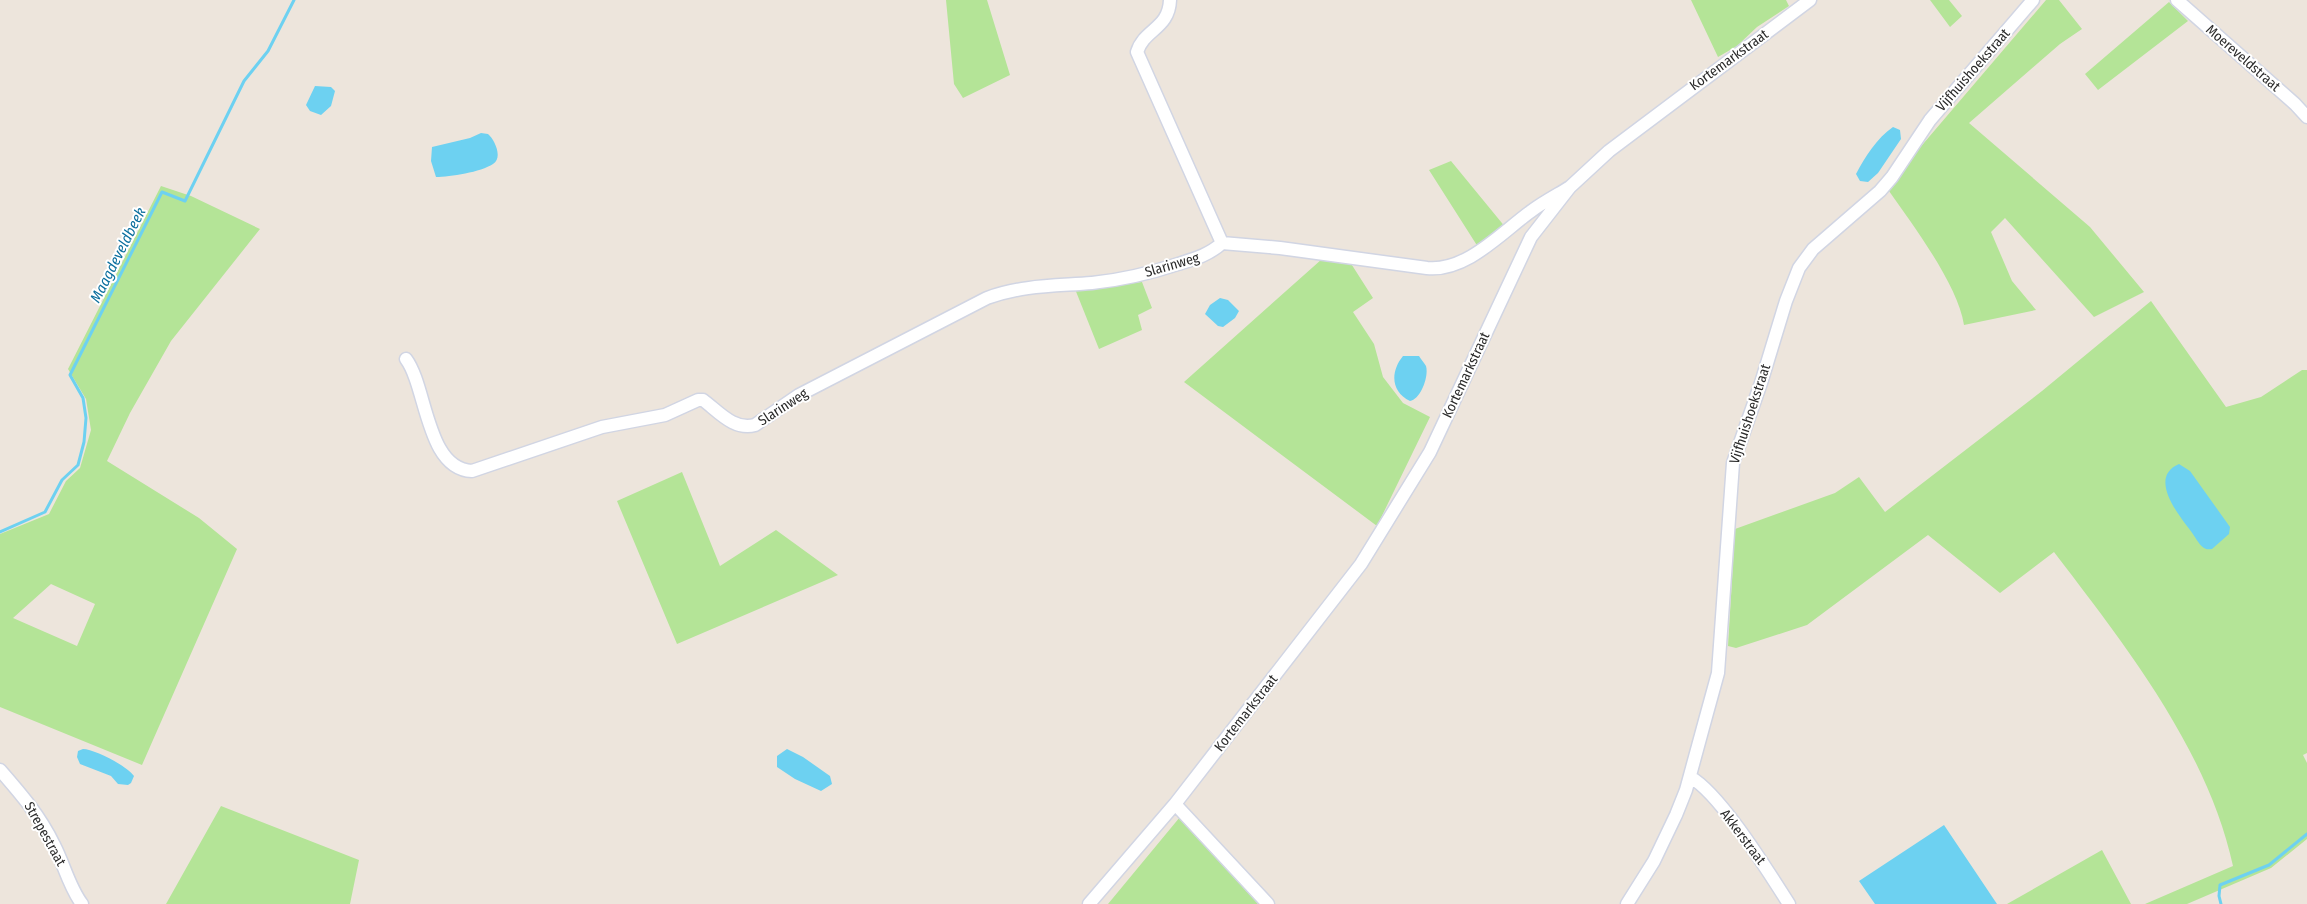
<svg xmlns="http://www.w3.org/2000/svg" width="2307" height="904" font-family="'Fira Sans Condensed',sans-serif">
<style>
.green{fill:#b4e497;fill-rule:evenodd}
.water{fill:#6dd1f1}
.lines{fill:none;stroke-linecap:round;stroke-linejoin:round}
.stream{stroke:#6dd1f1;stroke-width:3}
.minor-casing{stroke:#d1d5e3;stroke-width:15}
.minor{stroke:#fff;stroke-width:12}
.labels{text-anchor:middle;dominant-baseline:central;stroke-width:4;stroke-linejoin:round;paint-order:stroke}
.street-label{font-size:14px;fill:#2a2a2a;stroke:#fff}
.water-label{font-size:15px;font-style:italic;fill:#0b6f9e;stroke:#fff}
</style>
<rect width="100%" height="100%" fill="#ede5dc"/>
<path class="green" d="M946 0H987L1010 75 963 98 954 84Z
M1691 0H1786L1789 6 1757 27 1737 46 1718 57Z
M1930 0H1949L1962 16 1950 27Z
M2046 0H2059L2082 29 2060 44 1969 123 2090 227 2144 292 2094 317 2005 218 1991 232 2012 281 2036 310 1964 325C1958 285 1913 225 1889 191L1894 178Z
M2169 2 2188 21 2098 90 2085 74Z
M1451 161 1506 228 1478 247 1429 170Z
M161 186 191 196 260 229 171 341 130 413 107 461 199 518 237 549 142 765 0 707V534L49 514 66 481 80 468 91 430 86 399 68 369ZM51 584 95 604 77 646 13 618Z
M1322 259 1350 262 1373 298 1353 312 1374 344 1383 377 1403 403 1430 417 1377 526 1184 382Z
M1142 282 1152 308 1138 315 1142 330 1099 349 1075 289Z
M2151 301 2226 407 2261 397 2302 370H2307V753L2303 755 2307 763V839L2271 868 2187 904H2145L2233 866C2208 750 2125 645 2054 552L2000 593 1928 535 1807 625 1736 648 1728 646 1735 529 1835 493 1859 477 1885 512 2042 391Z
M682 472 720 566 776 530 838 575 677 644 617 501Z
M221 806 359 860 350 904H166Z
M1180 817 1258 904H1108Z
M2102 850 2131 904H2007Z"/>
<path class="water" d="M315 86 331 87 335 91 331 106 321 115 310 111 306 105Z
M1893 127 1900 130 1901 139 1878 173 1868 182 1860 181 1856 174C1865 157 1877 138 1893 127Z
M481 133 488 134C495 140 503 158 493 164 481 172 450 177 436 177L431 161 432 147 470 138Z
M1220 298 1228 300 1239 311 1235 318 1223 327 1218 326 1205 314 1210 305Z
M1403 356H1419C1421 359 1424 363 1426 366 1429 376 1421 399 1410 401 1391 392 1390 372 1403 356Z
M2179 464 2190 471 2230 527 2229 534 2212 549C2209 549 2207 550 2204 548 2199 545 2194 535 2190 530 2178 514 2148 477 2179 464Z
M83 749C94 749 127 766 134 776L131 783 128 785 118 784 111 776 80 764 77 757 78 751Z
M787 749 803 757 830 776 832 784 821 791 795 779 777 767V756Z
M1944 825 1997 904H1875L1859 881Z"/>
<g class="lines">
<path class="stream" d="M0 532 45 512 62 480 78 465 84 442 86 418 83 398 70 375 162 192 185 201 244 81 268 51 294 0
M2221 904 2219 896 2220 885 2269 865 2307 834"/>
<defs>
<path id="minor" d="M1170 0C1169 29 1144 29 1137 52L1222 243
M2177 0 2295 104 2307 117
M406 359C427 387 426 469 472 471L602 427 665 415 698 400H703C718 411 734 431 755 425L799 395 987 298C1022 285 1056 286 1092 283 1121 280 1151 273 1178 264 1194 259 1209 255 1222 243L1280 248 1427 268C1466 272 1501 233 1530 212 1543 202 1557 195 1570 187
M0 770C21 794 40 816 54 845 64 864 69 887 82 904
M1690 777C1720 793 1769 873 1789 904
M1175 804 1268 904
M1089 904 1175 804 1361 564 1430 452 1531 237 1570 187 1609 151 1810 0
M1627 904 1654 861 1676 815 1686 790 1707 713 1718 673 1733 463 1761 383 1786 301 1799 268 1813 249 1880 191 1892 177 1930 120 2033 0"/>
</defs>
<use href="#minor" class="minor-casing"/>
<use href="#minor" class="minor"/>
</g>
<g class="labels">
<g class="street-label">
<text transform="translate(2243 58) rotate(41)">Moereveldstraat</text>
<text transform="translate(1729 60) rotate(-36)">Kortemarkstraat</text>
<text transform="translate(1973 70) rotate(-49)">Vijfhuishoekstraat</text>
<text transform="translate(1172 265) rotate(-16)">Slarinweg</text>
<text transform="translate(1466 375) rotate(-65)">Kortemarkstraat</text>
<text transform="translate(783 407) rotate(-33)">Slarinweg</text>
<text transform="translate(1750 414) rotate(-72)">Vijfhuishoekstraat</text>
<text transform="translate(1246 713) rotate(-52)">Kortemarkstraat</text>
<text transform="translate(45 834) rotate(61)">Strepestraat</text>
<text transform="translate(1743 837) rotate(53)">Akkerstraat</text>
</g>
<g class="water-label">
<text transform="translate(118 255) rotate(-63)">Maagdeveldbeek</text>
</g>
</g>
</svg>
